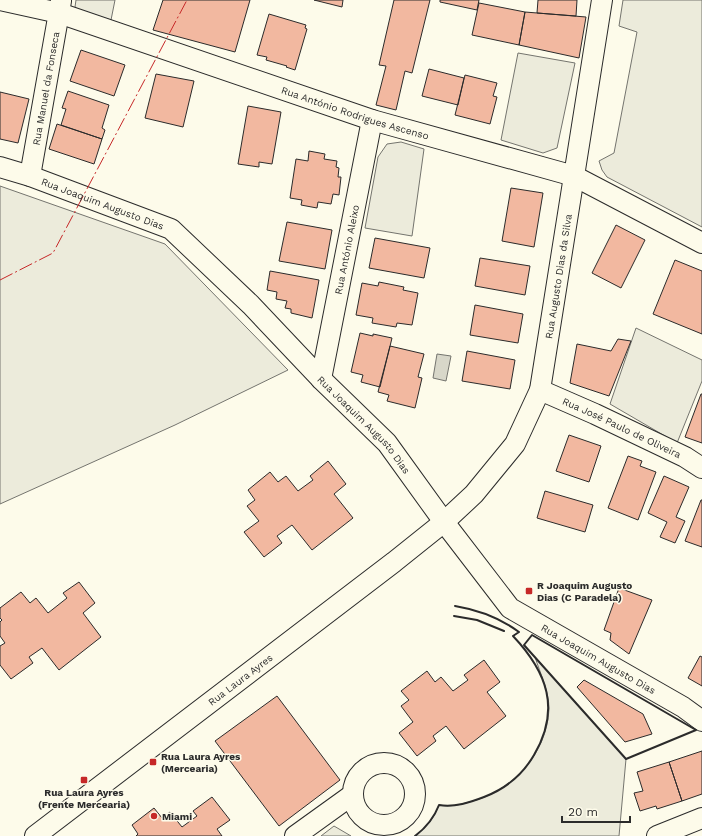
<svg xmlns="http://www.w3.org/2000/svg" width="702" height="836" font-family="'Work Sans',sans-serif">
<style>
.green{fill:#ecebdb;stroke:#74746e}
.water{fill:#d8d7c9;stroke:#74746e}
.building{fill:#f2b8a0;stroke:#2b2b2b}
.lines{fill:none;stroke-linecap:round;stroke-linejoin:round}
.street-casing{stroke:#2b2b2b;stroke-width:22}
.street{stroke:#fdfbea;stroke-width:20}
.wall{stroke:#2b2b2b;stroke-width:2}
.power{stroke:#c62828;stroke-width:1;stroke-dasharray:14 3 2 3;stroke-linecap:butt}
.poi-dot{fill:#c62828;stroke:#fdfbea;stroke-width:1.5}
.labels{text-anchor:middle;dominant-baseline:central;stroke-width:3;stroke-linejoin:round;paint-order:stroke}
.street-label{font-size:10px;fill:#2b2b2b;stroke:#fdfbea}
.poi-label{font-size:10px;font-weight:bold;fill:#2b2b2b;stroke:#fdfbea;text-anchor:start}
</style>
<rect width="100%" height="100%" fill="#fdfbea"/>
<path class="green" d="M76 0H115L111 20 81 12 75 7Z
M623 0H702V227L607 177 602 170 599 161 614 153 637 32 619 26Z
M518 53 575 63 557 148 543 153 501 140Z
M401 142 424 149 412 236 365 228 378 157 387 144Z
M0 186 165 244 288 370 175 425 0 504Z
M636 328 702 360V381L677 443 610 404Z
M535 657 626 759 619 836H415C427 827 434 818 439 805 449 807 460 805 469 802 512 792 547 754 549 709 549 691 540 673 535 657Z
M334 826 351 836H321Z"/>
<path class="water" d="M437 354 451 356 446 381 433 378Z"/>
<path class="building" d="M163 0H250L235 52 153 30Z
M314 0H343L342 7Z
M394 0H430L412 73 405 71 396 110 376 105 386 66 379 65Z
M440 0H479L477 10 440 2Z
M538 0H577L576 16 537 13Z
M479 3 525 12 519 45 472 35Z
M525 12 586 17 579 58 519 45Z
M269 14 306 25 305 28 307 29 295 70 286 67 287 66 266 60 267 57 257 55Z
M81 50 125 65 114 96 70 81Z
M429 69 464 78 458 105 422 96Z
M156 74 194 81 183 127 145 118Z
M465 75 497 83 493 96 497 97 490 124 455 115Z
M68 91 109 105 102 128 105 130 102 139 61 125 66 109 62 108Z
M0 92 29 99 18 143 0 139Z
M248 106 281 112 272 164 259 162V167L238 164Z
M57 124 102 139 94 164 49 149Z
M309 151 325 154 324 159 337 161 336 167 339 168 338 177H341L339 195 333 194 331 204 318 202 317 208 301 205 302 200 290 198 296 159 308 161Z
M511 188 543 193 534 247 502 241Z
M287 222 332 230 325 269 279 261Z
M616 225 645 240 621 288 592 273Z
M375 238 430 248 424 278 369 268Z
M480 258 530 266 525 295 475 286Z
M675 260 702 271V334L653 314Z
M270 271 319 280 312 318 291 313V309L285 308 287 301 276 299 277 292 267 290Z
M379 282 404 287 403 290 418 293 412 325 397 323 396 327 372 323 373 318 356 315 362 283 378 286Z
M475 305 523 314 518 343 470 335Z
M360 333 373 336V334L392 338 380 387 361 382 363 375 351 372Z
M618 339 631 341 609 396 570 383 577 344 611 351Z
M390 346 424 354 418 377 422 378 415 408 387 401 389 395 378 392Z
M467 351 515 360 510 389 462 381Z
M701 394H702V443L685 437Z
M569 435 601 446 589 482 556 471Z
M628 456 642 461 640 466 656 472 638 520 608 508Z
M328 461 346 484 334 494 353 518 312 550 292 525 277 536 282 543 264 557 244 532 259 521 247 506 255 500 248 490 270 472 278 482 286 476 298 491 313 480 310 476Z
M664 476 689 487 676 517 685 521 675 543 660 537 667 522 648 513Z
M545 491 593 505 585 532 537 518Z
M701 500H702V547L685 541Z
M79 582 95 603 83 613 101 637 59 670 42 648 29 657 33 663 11 679 0 665V646L5 643 0 636V622L2 620 0 618V608L21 592 30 603 36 598 48 613 67 598 63 593Z
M619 588 652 600 629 654 610 640 611 633 604 630Z
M700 656 702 657V686L688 678Z
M484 660 500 682 487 692 506 716 464 749 446 726 433 736 436 741 417 756 399 733 413 722 401 706 409 700 401 691 427 671 435 682 441 677 453 691 468 680 464 675Z
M584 680 643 714 652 734 625 742 577 687Z
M277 696 340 780 279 826 215 741Z
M702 751V794L682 801 669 762Z
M669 762 682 801 657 809 656 806 640 811 634 793 643 791 637 772Z
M212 797 230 820 217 829 222 836H136L138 834 132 825 154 808 162 818 170 812 182 827 197 816 193 811Z"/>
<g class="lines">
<defs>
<g id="street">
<path id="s1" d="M0 0 59 13 372 120 574 176 702 243"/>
<path id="s2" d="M0 167 30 176 171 229 251 305 321 379 387 443 444 522 510 608 683 707 702 721"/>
<path id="s3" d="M30 176 61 1"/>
<path id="s4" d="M321 379 372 120"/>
<path id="s5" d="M540 390 595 414 685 457 702 468"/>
<circle cx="384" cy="794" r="31"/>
<path id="s6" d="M35 836 394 562 444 522 474 494 515 444 540 390 602 0"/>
<path d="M295 836 352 795"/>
<path d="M657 836 702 818"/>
</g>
</defs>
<use href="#street" class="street-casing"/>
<use href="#street" class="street"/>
<path class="wall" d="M454 616 477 620 504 631
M532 635 696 730 626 759 524 645Z
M415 836C427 827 434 818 439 805 454 808 471 802 484 797 505 789 523 774 534 755 561 709 547 672 513 636L519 632C500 618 479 610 455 606"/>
<path class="power" d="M0 280 53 253 187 0"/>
</g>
<g class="poi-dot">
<rect x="525" y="587" width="8" height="8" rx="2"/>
<rect x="149" y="758" width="8" height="8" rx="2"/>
<rect x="80" y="776" width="8" height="8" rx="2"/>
<circle cx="154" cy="816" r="4"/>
</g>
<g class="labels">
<g class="street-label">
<text stroke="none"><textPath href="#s3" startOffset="89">Rua Manuel da Fonseca</textPath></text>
<text stroke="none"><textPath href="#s1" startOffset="373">Rua António Rodrigues Ascenso</textPath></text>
<text stroke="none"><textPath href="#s2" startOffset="109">Rua Joaquim Augusto Dias</textPath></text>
<text stroke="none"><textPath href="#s4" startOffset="132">Rua António Aleixo</textPath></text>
<text stroke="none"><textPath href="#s6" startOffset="796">Rua Augusto Dias da Silva</textPath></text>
<text stroke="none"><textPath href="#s2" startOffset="457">Rua Joaquim Augusto Dias</textPath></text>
<text stroke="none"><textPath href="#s5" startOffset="90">Rua José Paulo de Oliveira</textPath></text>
<text stroke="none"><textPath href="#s2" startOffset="794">Rua Joaquim Augusto Dias</textPath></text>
<text stroke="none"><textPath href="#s6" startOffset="258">Rua Laura Ayres</textPath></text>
</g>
<g class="poi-label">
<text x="537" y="585">R Joaquim Augusto<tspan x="537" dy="12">Dias (C Paradela)</tspan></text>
<text x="161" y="756">Rua Laura Ayres<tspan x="161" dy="12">(Mercearia)</tspan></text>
<text x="84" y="792" text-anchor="middle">Rua Laura Ayres<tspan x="84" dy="12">(Frente Mercearia)</tspan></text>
<text x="162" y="816">Miami</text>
</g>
</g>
<path d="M562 816v6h68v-6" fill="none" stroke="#2b2b2b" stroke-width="2"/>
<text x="568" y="816" font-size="12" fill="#2b2b2b" stroke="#fdfbea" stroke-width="3" paint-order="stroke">20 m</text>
</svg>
